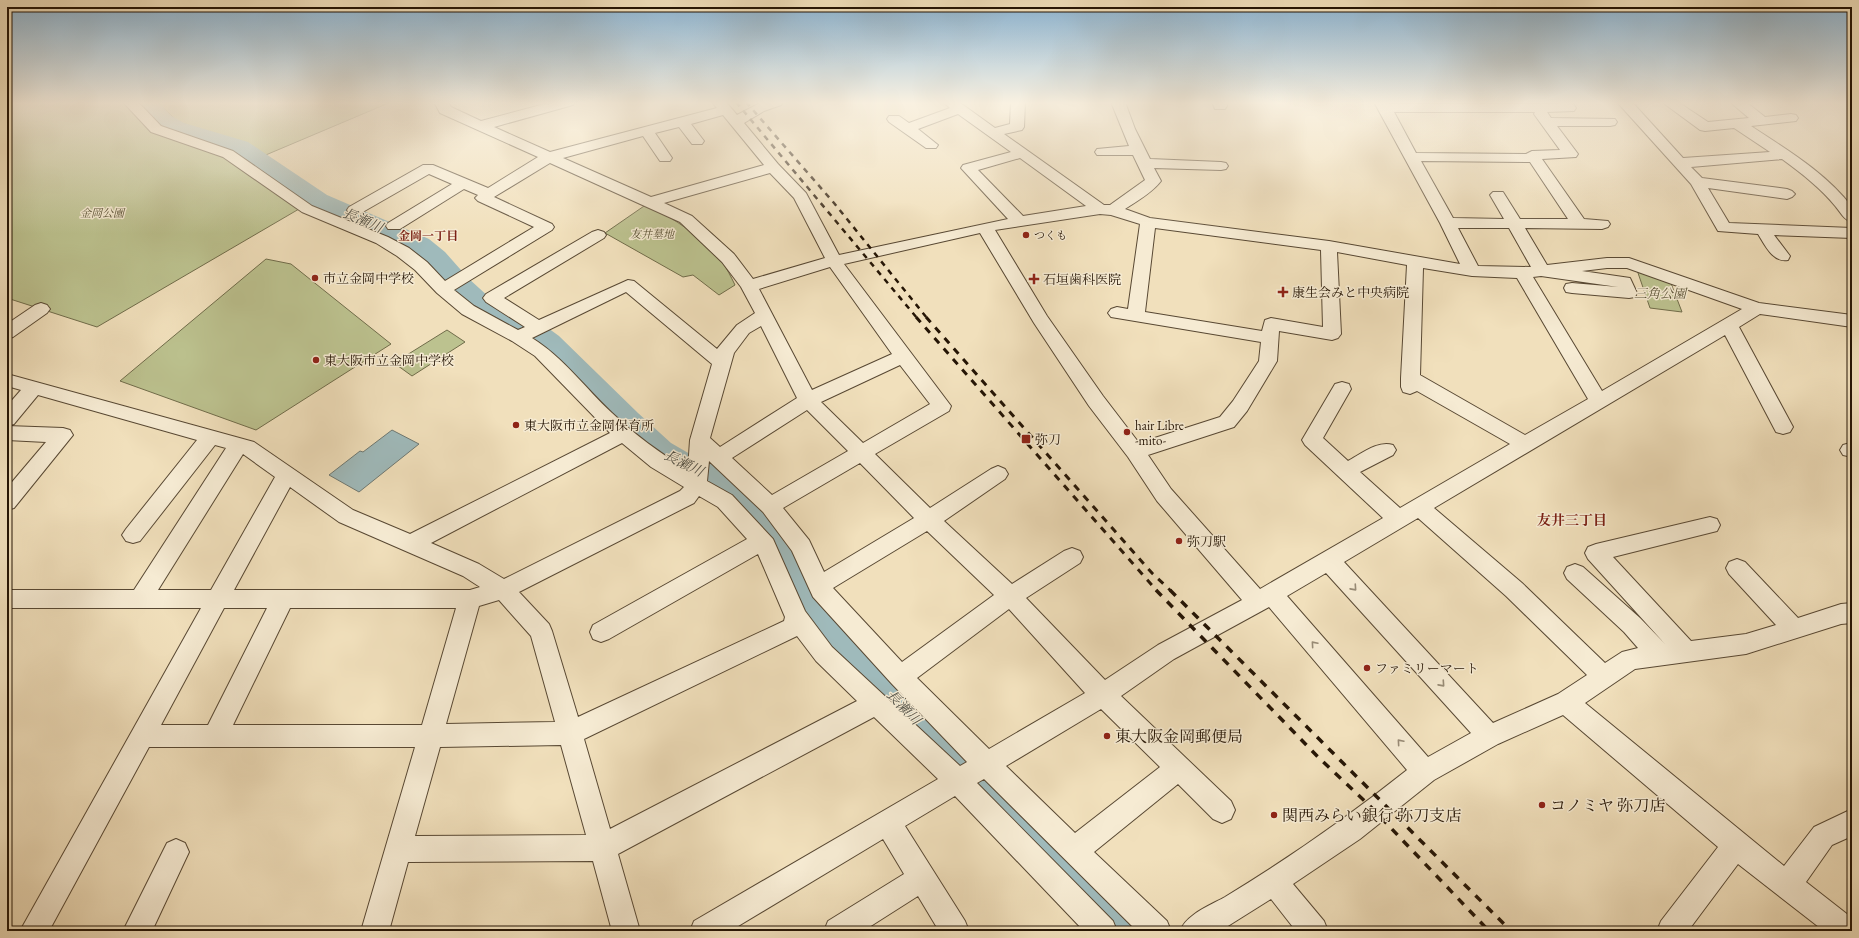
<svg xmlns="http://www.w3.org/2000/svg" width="1859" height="938" font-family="'EB Garamond','Noto Serif JP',serif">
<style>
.green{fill:#bcc28f;stroke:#706c4a}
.water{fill:#9fbabb;stroke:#6e7872}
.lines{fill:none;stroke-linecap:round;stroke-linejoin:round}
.river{fill:#9fbabb;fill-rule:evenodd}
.minor-casing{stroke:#584833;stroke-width:2}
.minor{fill:#f6ebd3;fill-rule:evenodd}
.rail-far2{stroke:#251505;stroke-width:2.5;stroke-dasharray:5.5 5.5;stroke-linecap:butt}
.rail-far1{stroke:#251505;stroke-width:3;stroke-dasharray:7 7;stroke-linecap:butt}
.rail{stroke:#251505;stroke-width:3.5;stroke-dasharray:8 8;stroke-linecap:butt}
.oneway{stroke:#988b76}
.poi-dot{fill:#8f2418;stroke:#f6ebd3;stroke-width:1.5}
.labels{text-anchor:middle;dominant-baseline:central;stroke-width:3;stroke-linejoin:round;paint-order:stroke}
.far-park-label{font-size:11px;font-style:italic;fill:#5a5235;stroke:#f6ebd3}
.far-poi-label{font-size:11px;fill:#251505;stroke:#f6ebd3;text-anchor:start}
.far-neighbourhood-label{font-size:12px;font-weight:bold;fill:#7a1f14;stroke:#f6ebd3}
.poi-label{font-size:13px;fill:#251505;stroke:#f6ebd3;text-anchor:start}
.park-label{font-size:13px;font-style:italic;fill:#5a5235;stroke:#f6ebd3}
.water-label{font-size:14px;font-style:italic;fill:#504f45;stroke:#f6ebd3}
.neighbourhood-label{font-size:14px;font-weight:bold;fill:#7a1f14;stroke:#f6ebd3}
.near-poi-label{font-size:16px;fill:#251505;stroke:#f6ebd3;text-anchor:start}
</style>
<rect width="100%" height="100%" fill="#f1e0bc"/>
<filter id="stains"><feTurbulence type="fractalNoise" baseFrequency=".005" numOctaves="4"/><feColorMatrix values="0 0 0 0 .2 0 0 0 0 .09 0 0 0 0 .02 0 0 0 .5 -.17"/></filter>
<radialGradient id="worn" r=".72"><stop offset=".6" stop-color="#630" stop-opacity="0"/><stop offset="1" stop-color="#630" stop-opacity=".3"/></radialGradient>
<path class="green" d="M7 102H123L152 132 221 155 299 209 97 327 7 298Z
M157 102H391L261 157 237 141 178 122Z
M647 204C673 219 703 236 721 261 727 268 731 277 735 285L719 295 693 275 683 277 605 233Z
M266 259 291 264 391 344 256 430 120 381Z
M1637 270 1669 278 1682 312 1650 308Z
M447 330 465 342 412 376 394 363Z"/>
<path class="water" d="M392 430 419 444 359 492 329 475 360 451 363 452Z"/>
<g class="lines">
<path class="river" d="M134 102H159L170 115 184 123 248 142 327 195 429 239 445 252 468 278 490 298 548 328 559 336 638 413 671 443 690 454 738 472 767 495 786 519 811 567 838 614 944 719 983 749 1152 914 1159 931H1101L951 779 914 747 810 638 759 538 741 515 712 492 666 472 647 461 614 431 537 350 526 342 468 312 448 292 425 264 409 251 307 207 230 152 166 133 152 125Z"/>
<defs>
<path id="minor" d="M123 102H138L161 126 233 151 312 206 388 237 409 248 427 262 445 281 534 227 478 201 475 198 478 195 464 189 400 229H388L386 226 388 223 452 184 429 174 361 213H349L347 210 349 207 423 165H433L488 188 538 157 440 113 434 102H448L451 107 481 121 552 102H575L573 105 494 127 550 152 717 108 712 102H726L737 115 762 102H783L781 105 764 111 744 123 778 164 806 193 839 255 1008 219 961 168 963 165 1011 152 958 114 918 129 938 145 936 148H926L889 122 887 119 889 116H899L909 123 950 108 943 102H959L995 128 1010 124 1011 102H1025L1024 127 1022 130 1004 134 1104 205H1110L1145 180 1133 155H1097L1095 152 1097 149 1129 146 1111 102H1125L1135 129 1150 159 1221 162 1226 163 1228 166 1226 169 1221 170 1154 168 1161 181C1152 193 1137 201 1125 209L1150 218 1329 241 1460 264 1440 223 1374 102H1388L1389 104H1559L1558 102H1572L1576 108 1574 111 1547 112 1551 118 1615 119 1617 122 1615 125 1610 126H1557L1578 154 1576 157 1542 159 1584 219 1608 221 1610 224 1608 227 1602 229 1525 228 1547 265 1607 258H1629L1759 303 1852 315V327L1760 314 1739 327 1793 427 1790 432 1783 434 1776 432 1725 335 1434 508 1522 583 1605 663 1622 652 1638 648 1624 632 1567 579 1564 573 1567 567 1575 564 1583 567 1640 618 1665 644 1588 559 1585 553 1588 547 1596 544 1710 517 1717 519 1720 525 1717 531 1613 557 1691 641 1746 634 1776 625 1729 574 1726 568 1729 562 1737 559 1745 562 1798 618 1841 604 1852 603V623L1841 624 1746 654 1635 669 1585 703 1784 866 1814 827 1852 809V836L1832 845 1806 882 1852 918V931H1824L1738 864 1688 931H1657L1661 921 1718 847 1563 715 1498 744 1434 780 1360 839 1293 884 1324 921 1328 931H1296L1271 899 1220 931H1180C1187 914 1209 906 1225 897 1288 859 1349 816 1407 770L1269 607 1174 659 1121 696 1231 801 1235 810 1231 819 1222 823 1213 819 1178 784 1094 852 1167 921 1171 931H1137L984 779 977 783 1113 921 1117 931H1084L955 796 905 826 965 921 969 931H939L918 896 863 931H824L828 921 904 874 883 839 730 931H690L694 921 938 779 874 717 618 854 640 931H612L593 861 408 862 389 931H361L415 747H149L49 931H20L201 608H7V590H134L226 448 215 445 140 541 133 543 126 541 122 535 126 529 197 440 38 395 14 424 7 426 63 428 70 430 73 435 14 508 7 510V488L46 442 7 440V406L21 390 7 386V374L254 442 353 510 410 534 610 433 535 356 512 341 462 314 437 293 415 270 397 256 376 243 302 212 223 157 151 132ZM1394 112H1535L1534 114 1560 150 1532 151 1526 154 1416 153ZM723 115 764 165 651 197 563 158 643 136 660 161H670L672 158 655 133 679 127 692 144H702L704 141 691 124ZM1020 158 1086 206 1023 216 978 170ZM1421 161 1530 162 1568 219H1520L1503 192H1493L1490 195 1504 219 1453 218ZM550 163 680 222 722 262 741 287 755 313 737 325 717 349 634 281 628 280 539 320 504 298 604 238 606 235 604 232 598 230 592 232 486 294 483 298 486 302 525 327 518 330 474 306 454 290 552 230 554 227 552 224 494 197ZM770 173 794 198 825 258 753 279 734 254 692 216 664 203ZM1100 214 1111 215 1140 224 1128 309 1117 307 1111 309 1108 313 1111 317 1261 342 1259 361 1233 401 1220 417 1139 443 1103 396 1047 316 995 230ZM1155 228 1321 250 1323 327 1271 318 1265 320 1262 331 1145 312ZM1458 228H1509L1531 267 1478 266ZM980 233 1034 323 1089 406 1128 457 1157 501 1242 600 1158 645 1105 680 1026 598 1080 563 1083 557 1080 551 1072 548 1064 551 1012 584 944 521 1005 479 1008 474 1005 469 998 466 991 469 930 508 875 454 949 411 951 406 844 264ZM1337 252 1407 265 1401 378V387L1403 392 1410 394 1417 391 1510 444 1400 508 1360 472 1393 455 1396 450 1393 445C1378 440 1361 454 1348 461L1323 438 1351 389 1349 384 1342 382 1335 384 1302 440 1305 445 1383 518 1260 589 1171 489 1148 455 1234 427 1247 411 1277 361 1279 331 1332 340 1338 338 1341 334ZM830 267 892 354 812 390 759 289ZM1423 268 1472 276 1517 278 1588 399 1525 435 1420 375ZM1607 268H1627L1742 309 1602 391 1533 277 1541 276 1618 287 1572 283 1566 284 1564 288 1566 292 1572 293 1629 298 1635 297 1637 293 1630 278 1582 271ZM626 292 712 364 690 440 688 470C661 454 635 435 612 413 585 388 563 357 532 338ZM761 326 797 398 720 447 710 438 734 353 749 333ZM900 365 930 404 863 443 821 402ZM807 410 848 451 772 495 732 458ZM622 443 651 467 684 487 680 491 504 579 479 564 431 543ZM243 454 275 477 211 590H158ZM709 461 763 512 792 551 813 597 892 684 967 762 960 766 832 647 805 611 773 539 732 495 707 481ZM860 463 914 518 824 572 809 540 783 508ZM290 487 339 522 463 576 480 587 470 590H234ZM699 496 718 507 747 539 593 625 590 632 593 639 601 642 609 639 758 554 785 617 784 621 578 717 552 631 549 624 519 592 694 503ZM1418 518 1506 596 1587 675 1558 694 1493 723 1344 562ZM927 531 994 595 902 662 833 588ZM1326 573 1471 733 1428 757 1287 596ZM499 600 531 636 555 722 446 724 479 606ZM224 608H267L208 725H161ZM290 608H456L422 725H233ZM1009 609 1085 693 989 749 917 678ZM797 636 816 661 857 701 610 829 584 739ZM1101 709 1160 767 1075 833 1006 766ZM561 745 586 835 415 836 440 747Z
M1212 102H1226L1227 106 1225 109H1215Z
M1617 102H1632L1683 158 1770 152 1734 128 1705 131 1700 130 1662 102H1678L1708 122 1749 118 1730 102H1746L1765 117 1791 114 1796 115 1798 118 1796 121 1751 126C1787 150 1825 172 1852 207V222C1844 220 1841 213 1836 207 1821 188 1801 173 1782 159L1691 167 1702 178 1787 189 1792 191 1795 194 1792 197 1787 199 1708 188 1729 223 1852 228V238L1774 235 1790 256 1788 260C1773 263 1765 245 1758 234L1718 231 1691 184Z
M41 303 47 305 50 309 47 313 13 337 7 339V324L35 305Z
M1850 443H1852V457L1843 455 1840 450 1843 445Z
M176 839 185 843 189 852 152 931H123L167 843Z"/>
</defs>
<use href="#minor" class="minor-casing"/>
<use href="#minor" class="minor"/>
<path class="rail-far2" d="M736 102 917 318
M746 102 834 203 927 318"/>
<path class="rail-far1" d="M916 317 1157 591
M926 317 1152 573 1171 591"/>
<path class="rail" d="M1156 590 1318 757 1369 805 1489 931
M1170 590 1511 931"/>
</g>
<defs><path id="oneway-chevron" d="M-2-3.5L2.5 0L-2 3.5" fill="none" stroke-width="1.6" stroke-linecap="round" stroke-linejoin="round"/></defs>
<g class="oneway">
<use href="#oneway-chevron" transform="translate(1354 588) rotate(48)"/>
<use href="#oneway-chevron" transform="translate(1314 644) rotate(-131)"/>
<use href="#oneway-chevron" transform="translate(1442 684) rotate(48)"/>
<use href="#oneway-chevron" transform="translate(1400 742) rotate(-131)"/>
</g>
<linearGradient id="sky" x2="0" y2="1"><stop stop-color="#8bb6d6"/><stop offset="0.44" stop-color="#f9f1e1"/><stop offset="1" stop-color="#f9f1e1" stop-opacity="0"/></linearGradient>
<rect width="1859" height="234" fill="url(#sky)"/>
<g class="poi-dot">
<circle cx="1026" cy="235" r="4"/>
<circle cx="315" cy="278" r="4"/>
<path d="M1032 273h4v4h4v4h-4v4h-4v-4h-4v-4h4z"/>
<path d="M1281 286h4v4h4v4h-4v4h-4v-4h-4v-4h4z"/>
<circle cx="316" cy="360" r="4"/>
<circle cx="516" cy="425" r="4"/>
<circle cx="1127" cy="432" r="4"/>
<rect x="1021" y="434" width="10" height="10" rx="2"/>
<circle cx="1179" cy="541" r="4"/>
<circle cx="1367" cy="668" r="4"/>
<circle cx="1107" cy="736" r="4"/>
<circle cx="1542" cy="805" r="4"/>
<circle cx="1274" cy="815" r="4"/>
</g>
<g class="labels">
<g class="far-park-label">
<text x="102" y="213">金岡公園</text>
<text x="652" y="234">友井墓地</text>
</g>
<g class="far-poi-label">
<text x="1034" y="235">つくも</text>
</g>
<g class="far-neighbourhood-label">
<text x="428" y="236">金岡一丁目</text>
</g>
<g class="poi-label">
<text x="323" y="278">市立金岡中学校</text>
<text x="1043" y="279">石垣歯科医院</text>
<text x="1292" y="292">康生会みと中央病院</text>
<text x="324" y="360">東大阪市立金岡中学校</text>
<text x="524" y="425">東大阪市立金岡保育所</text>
<text x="1135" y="425">hair Libre<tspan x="1135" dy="15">-mito-</tspan></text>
<text x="1035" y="439">弥刀</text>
<text x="1187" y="541">弥刀駅</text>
<text x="1375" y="668">ファミリーマート</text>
</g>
<g class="park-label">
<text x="1660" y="293">三角公園</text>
</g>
<g class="water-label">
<text transform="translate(363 220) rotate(23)">長瀬川</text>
<text transform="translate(684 463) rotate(26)">長瀬川</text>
<text transform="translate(904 707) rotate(46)">長瀬川</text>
</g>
<g class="neighbourhood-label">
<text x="1572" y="520">友井三丁目</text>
</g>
<g class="near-poi-label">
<text x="1115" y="736">東大阪金岡郵便局</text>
<text x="1550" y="805">コノミヤ 弥刀店</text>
<text x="1282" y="815">関西みらい銀行 弥刀支店</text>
</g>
</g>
<rect width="1859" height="938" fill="none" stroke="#f1e0bc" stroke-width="24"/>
<rect x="8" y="8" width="1843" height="922" fill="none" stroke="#251505" stroke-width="2"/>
<rect x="12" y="12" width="1835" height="914" fill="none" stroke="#251505"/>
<rect width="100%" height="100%" filter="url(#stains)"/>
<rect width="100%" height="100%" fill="url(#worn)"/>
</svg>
